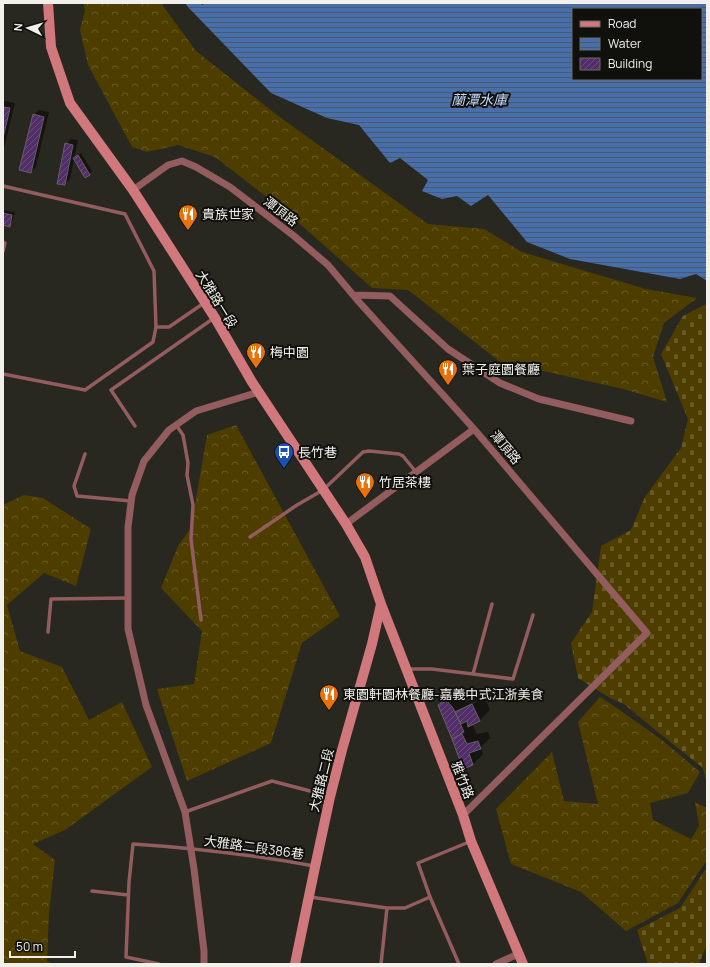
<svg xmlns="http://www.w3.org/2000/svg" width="710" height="967" font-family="Manrope,'Noto Sans TC',sans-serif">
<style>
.forest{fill:url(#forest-crowns)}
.cemetery{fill:url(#cemetery-stones)}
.water{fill:url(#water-rules);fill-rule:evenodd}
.shadow{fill:#0007;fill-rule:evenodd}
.building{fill:url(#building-hatch);stroke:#635f66}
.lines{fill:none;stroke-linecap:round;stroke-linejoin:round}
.lane{stroke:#935c5e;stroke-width:3.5}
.street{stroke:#935c5e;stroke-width:7}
.secondary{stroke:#d1787d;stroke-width:10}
.labels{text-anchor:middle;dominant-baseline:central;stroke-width:4;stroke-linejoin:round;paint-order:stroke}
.street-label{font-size:13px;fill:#f1f0eb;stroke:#10100d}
.poi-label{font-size:13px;fill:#f1f0eb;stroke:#10100d;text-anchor:start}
.water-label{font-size:14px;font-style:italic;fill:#c0d5f8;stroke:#10100d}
</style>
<defs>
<pattern id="forest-crowns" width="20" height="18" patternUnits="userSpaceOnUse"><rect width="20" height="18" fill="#4d3e00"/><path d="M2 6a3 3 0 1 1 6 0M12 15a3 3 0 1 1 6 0" fill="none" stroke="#675a25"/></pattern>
<pattern id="cemetery-stones" width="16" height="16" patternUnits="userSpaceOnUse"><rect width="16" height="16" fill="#4d3e00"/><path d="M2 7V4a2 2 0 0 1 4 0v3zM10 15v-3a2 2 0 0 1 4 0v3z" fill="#675a25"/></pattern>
<pattern id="water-rules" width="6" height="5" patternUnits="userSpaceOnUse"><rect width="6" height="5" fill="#496faa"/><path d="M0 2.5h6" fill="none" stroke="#485a73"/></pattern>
<pattern id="building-hatch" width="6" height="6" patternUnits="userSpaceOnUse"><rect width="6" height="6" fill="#522e68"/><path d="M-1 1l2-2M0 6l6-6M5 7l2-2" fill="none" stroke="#6b4d7e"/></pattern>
</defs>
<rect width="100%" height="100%" fill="#282720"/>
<path class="forest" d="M83 3H161L196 51 277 115 428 224 484 229 522 252 646 289 697 298 664 323 653 357 667 402 623 389 499 361 408 290 372 288 291 216 215 157 178 145 147 152 132 147 88 65 80 30 85 10Z
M236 425 340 616 302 643 271 743 187 781 157 689 194 684 202 631 161 588 178 546 191 528 207 435Z
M24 495 43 498 91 529 76 586 44 573 7 605 20 651 62 667 89 720 122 702 152 767 65 830 33 844 55 860 49 913 47 961 53 964H3V505Z
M600 697 611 704 662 740 700 772 688 793 650 803 653 820 691 839 699 826 695 802 707 808V860L678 903 626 931 581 892 511 864 496 809 552 752 564 801 598 804 578 722Z"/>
<path class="cemetery" d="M706 304 707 305V785L703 768 659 733 624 704 610 698 578 678 571 643 592 612 601 546 631 530 645 497 681 448 688 419 661 354 683 316Z
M707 867V944L699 964H648L637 930 680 908Z"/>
<path class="water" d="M185 3H201L202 5C207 2 215 2 220 4L222 3H707V281L696 274 680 279 570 259 527 242 488 195 471 206 457 196 442 199 422 191 428 180 400 158 390 163 359 125 327 118 271 93 188 7ZM573 9H701V79H573Z"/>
<path class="shadow" d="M5 101 15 103 3 152V103Z
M39 110 49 112 36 167 31 172 34 115Z
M71 139 78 140 70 179 65 184 66 144Z
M81 153 92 171 89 174 77 156Z
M3 210 15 212 12 222 9 225 3 224Z
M457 690 463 697 466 702 483 694 490 710 480 720 472 724 477 734 488 732 490 738 481 747 483 754 473 764 463 768 453 739 439 705 449 695ZM476 701 477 702 455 713V711Z"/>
<path class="building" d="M3 107 10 108 3 138Z
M33 114 44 117 31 173 19 170Z
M65 143 73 145 65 185 57 184Z
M78 155 90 175 85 178 73 158Z
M3 213 12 215 10 227 3 225Z
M446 700 453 708 464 732 452 739 438 705Z
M472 704 480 721 468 727 467 721 461 724 455 712Z
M462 734 467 744 478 741 481 749 469 753 473 765 463 769 452 739Z"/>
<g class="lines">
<path class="lane" d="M3 186 125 214 154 271 156 327 153 342 85 390 3 374
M3 242 5 243 3 251
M156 327H169L204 303
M176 425 183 435 188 463 187 475 193 505 191 539 201 620
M135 426 111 390 214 318
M85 454 74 486 77 496 131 501
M250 537 297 505 323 490 363 452 369 451 399 454 403 456 416 472
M48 632 51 599 127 598
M408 669H432L473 674 492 604
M473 674 513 679 533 615
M185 812 272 781 329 796
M92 891 128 895
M310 897 387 908H405L430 897
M159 964 126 957 129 882 133 844C194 848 254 855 314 866
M381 964 387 908
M459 964 430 897 418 863 469 842"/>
<path class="street" d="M133 190 168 165 182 161 196 167 230 187 294 236 328 265 359 302 474 429 647 633 463 815
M354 295 390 296 448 349 500 383 539 399 631 421
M346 524 474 429
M204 964V951L194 869 185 812 146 705 128 629V527L132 495 144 461 169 430 196 411 259 392
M496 964 518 954"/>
<path class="secondary" d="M48 3 51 47 70 103 133 190 215 318 252 382 346 524 365 557 381 604 463 815 471 841 523 964
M295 964 315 867 330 797 342 750 372 644 381 604"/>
</g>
<defs>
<symbol id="restaurant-pin" viewBox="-11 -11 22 30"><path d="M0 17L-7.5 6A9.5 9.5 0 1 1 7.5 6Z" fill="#e8710a" stroke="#10100d"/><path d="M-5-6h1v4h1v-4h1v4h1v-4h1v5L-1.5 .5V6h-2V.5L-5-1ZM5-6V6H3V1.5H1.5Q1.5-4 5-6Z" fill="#fff"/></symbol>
<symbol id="bus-pin" viewBox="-11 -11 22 30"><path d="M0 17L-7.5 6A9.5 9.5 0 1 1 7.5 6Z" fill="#1a4fb4" stroke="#10100d"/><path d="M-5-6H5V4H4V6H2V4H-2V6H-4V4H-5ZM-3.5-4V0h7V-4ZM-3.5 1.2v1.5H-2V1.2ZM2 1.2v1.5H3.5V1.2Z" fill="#fff"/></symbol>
</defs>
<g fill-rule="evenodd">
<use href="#restaurant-pin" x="177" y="203" width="22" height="30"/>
<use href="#restaurant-pin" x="245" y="341" width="22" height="30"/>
<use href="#restaurant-pin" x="437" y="358" width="22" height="30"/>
<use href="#bus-pin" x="273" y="441" width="22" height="30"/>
<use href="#restaurant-pin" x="354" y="471" width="22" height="30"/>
<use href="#restaurant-pin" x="318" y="683" width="22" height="30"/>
</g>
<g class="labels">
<g class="street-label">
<text transform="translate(281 211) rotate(37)">潭頂路</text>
<text transform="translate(217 299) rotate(58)">大雅路一段</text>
<text transform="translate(506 447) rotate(50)">潭頂路</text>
<text transform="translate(321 780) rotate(-76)">大雅路二段</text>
<text transform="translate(463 780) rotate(69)">雅竹路</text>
<text transform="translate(254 847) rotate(8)">大雅路二段386巷</text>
</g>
<g class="poi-label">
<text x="202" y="214">貴族世家</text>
<text x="270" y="352">梅中園</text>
<text x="462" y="369">葉子庭園餐廳</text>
<text x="298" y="452">長竹巷</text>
<text x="379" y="482">竹居茶樓</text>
<text x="343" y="694">東園軒園林餐廳-嘉義中式江浙美食</text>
</g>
<g class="water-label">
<text x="479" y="99">蘭潭水庫</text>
</g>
</g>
<rect width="710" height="967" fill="none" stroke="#f1f0eb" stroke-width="8"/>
<rect x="572" y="8" width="130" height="72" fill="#10100d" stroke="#6a6a66"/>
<rect x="580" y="21" width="20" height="6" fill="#d1787d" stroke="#6a6a66"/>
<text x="608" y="28" font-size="12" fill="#f1f0eb">Road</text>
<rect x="580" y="38" width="20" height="12" fill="url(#water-rules)" stroke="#6a6a66"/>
<text x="608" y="48" font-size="12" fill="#f1f0eb">Water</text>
<rect x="580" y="58" width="20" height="12" fill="url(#building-hatch)" stroke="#6a6a66"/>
<text x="608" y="68" font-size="12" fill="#f1f0eb">Building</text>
<g transform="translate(28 28) rotate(275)" stroke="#10100d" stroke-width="3" paint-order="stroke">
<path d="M0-3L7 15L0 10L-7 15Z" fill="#f1f0eb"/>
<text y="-6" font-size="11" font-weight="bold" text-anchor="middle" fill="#f1f0eb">N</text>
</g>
<path d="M10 951v6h65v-6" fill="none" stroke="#f1f0eb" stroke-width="2"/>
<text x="16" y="951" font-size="12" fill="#f1f0eb" stroke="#10100d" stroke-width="3" paint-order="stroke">50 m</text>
</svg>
